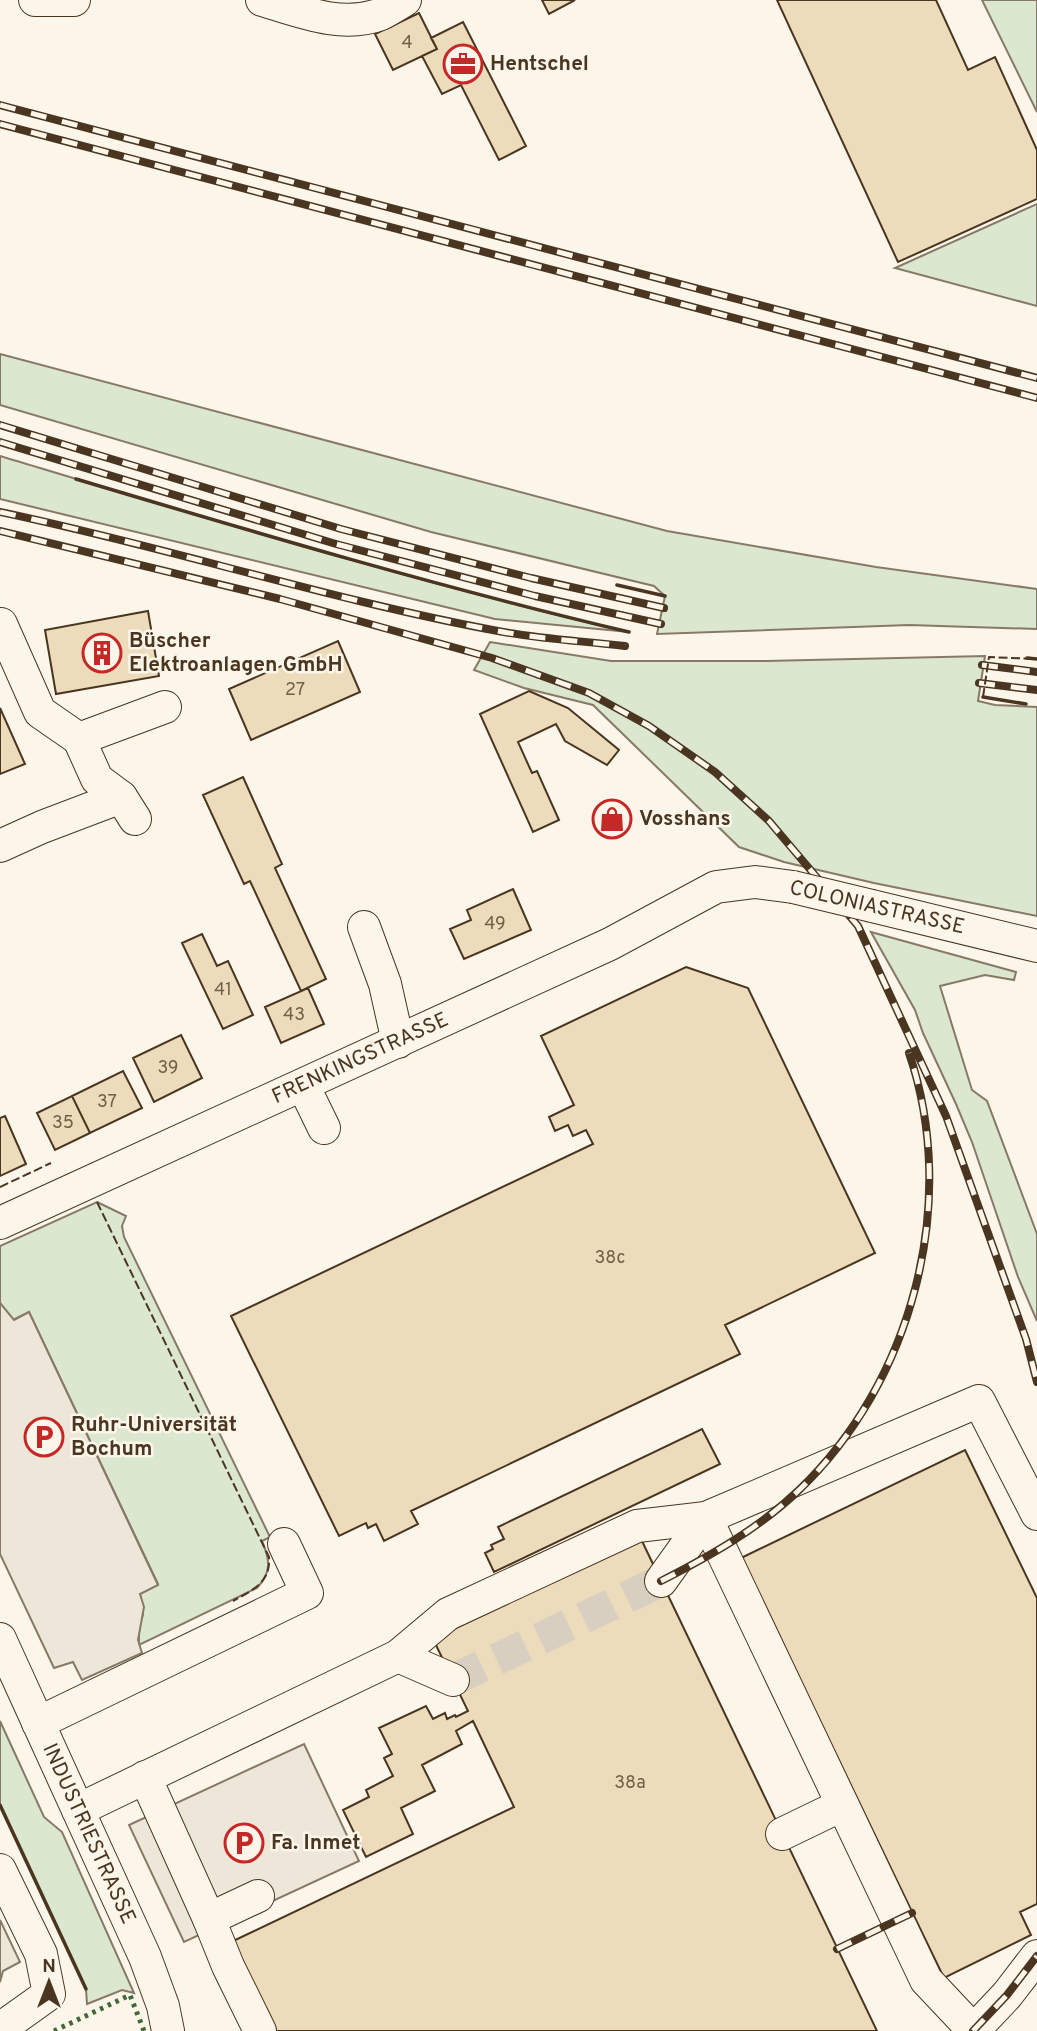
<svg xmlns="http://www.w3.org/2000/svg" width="1037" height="2031" font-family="Overpass,sans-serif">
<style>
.green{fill:#dce7d0;stroke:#887966;stroke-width:2}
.parking{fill:#ede7d9;stroke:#887966;stroke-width:2}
.building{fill:#ecdcbc;stroke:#4a3520;stroke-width:2}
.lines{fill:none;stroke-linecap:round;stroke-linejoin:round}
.minor-tunnel{stroke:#d8cfc1;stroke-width:32;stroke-dasharray:32 16;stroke-linecap:butt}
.minor-casing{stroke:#4a3520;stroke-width:34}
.minor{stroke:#fbf6e9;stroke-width:32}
.rail-casing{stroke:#4a3520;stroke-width:8}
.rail{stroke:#fbf6e9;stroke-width:5;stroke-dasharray:16;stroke-linecap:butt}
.minor-bridge-casing{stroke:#4a3520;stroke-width:34;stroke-linecap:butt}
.minor-bridge{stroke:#fbf6e9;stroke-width:32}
.hedge{stroke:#436837;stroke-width:5;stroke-dasharray:3.5 5;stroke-linecap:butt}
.fence{stroke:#4a3520;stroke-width:2;stroke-dasharray:9 3.5;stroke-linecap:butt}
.wall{stroke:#4a3520;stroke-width:3.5}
.labels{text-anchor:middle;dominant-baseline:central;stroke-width:5;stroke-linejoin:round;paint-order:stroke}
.number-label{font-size:18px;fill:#725f47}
.poi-label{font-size:21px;font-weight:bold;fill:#4a3520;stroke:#fbf6e9;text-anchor:start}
.street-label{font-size:21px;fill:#4a3520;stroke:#fbf6e9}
</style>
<rect width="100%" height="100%" fill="#fbf6e9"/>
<path class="green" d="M982 0H1037V112Z
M1037 204V306L895 268Z
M0 354 667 531 876 567 1037 589V629L909 625 657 634 665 596 654 586 431 532 0 405Z
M0 456C209 519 417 583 629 632L495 619 0 499Z
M490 642 611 661H766L985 656 978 701 995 705 1037 707V916L874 883 784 862 739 847 593 705 524 688 474 670Z
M871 932 1016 972 1014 980 985 975 940 986 972 1090 987 1101 1037 1234V1321L1018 1277 972 1142 956 1104 923 1033 915 1010Z
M97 1202 126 1216 122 1226 124 1237 270 1537 262 1541C270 1560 272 1572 257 1588L139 1645V1625L143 1615 140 1594 158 1584 29 1312 13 1320 0 1303V1246Z
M0 1721 44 1817 62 1832 134 1993 122 1990 87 2004 86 1989 0 1805Z"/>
<path class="parking" d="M0 1303 14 1320 29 1312 158 1585 140 1594 144 1607 138 1640 142 1653 82 1680 73 1662 54 1668 0 1554Z
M304 1744 359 1861 184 1942 129 1825Z
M0 1920 20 1962 3 1971 0 1982Z"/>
<path class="building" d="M542 0H575L549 14Z
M777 0H936L968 70 995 57 1037 150V199L898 262Z
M419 13 437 49 393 70 375 34Z
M463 22 526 146 499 160 461 85 442 94 422 56 437 49 431 38Z
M148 611 159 676 56 694 45 630Z
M338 641 360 692 251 740 229 689Z
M529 691 568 708 619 750 607 765 565 741 556 724 518 742 532 773 537 771 559 820 533 832 480 714Z
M0 708 25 764 0 774Z
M243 777 282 864 275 868 326 979 301 991 250 881 244 884 203 795Z
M513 889 531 930 464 959 450 929 471 920 467 910Z
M202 934 217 966 228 961 253 1015 223 1029 182 943Z
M686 967 748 988 875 1253 725 1325 740 1354 411 1511 418 1524 384 1541 376 1524 368 1528 366 1523 339 1536 231 1316 593 1144 586 1130 573 1136 568 1125 555 1131 549 1117 574 1105 541 1036Z
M308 988 324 1024 281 1043 265 1007Z
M181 1035 202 1078 154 1102 133 1058Z
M123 1071 142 1108 90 1133 72 1096Z
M72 1096 90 1133 55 1150 37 1113Z
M5 1116 26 1164 0 1176V1118Z
M702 1429 720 1464 494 1572 485 1553 493 1549 491 1545 504 1539 498 1527Z
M965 1450 1037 1598V1904L1020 1912 1031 1935 944 1978 741 1558Z
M641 1539 877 2031H274L231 1942 514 1807 473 1721 456 1731 462 1744 422 1765 435 1791 401 1808 413 1834 366 1857 343 1810 369 1797 366 1790 393 1776 384 1758 392 1754 379 1728 426 1706 433 1719 445 1713 447 1719 455 1715 456 1717 468 1711 433 1639Z"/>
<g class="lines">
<path class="minor-tunnel" d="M453 1680 661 1581"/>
<defs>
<g id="minor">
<path d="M35 0H74"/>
<path d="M262 0C299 11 342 29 381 14 389 10 397 5 405 0"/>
<path d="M1 624 40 712 79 739"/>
<path d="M121 797 97 779 79 739 165 707"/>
<path d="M0 846 42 827 121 797 135 819"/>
<path d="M872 906 1037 946"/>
<path d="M364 927 385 984 398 1042"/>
<path d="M303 1085 324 1128"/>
<path id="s1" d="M0 1223 610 944 716 887 755 882 793 887"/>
<path d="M706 1518 926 1980 974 2031"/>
<path d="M661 1581 706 1518"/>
<path id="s2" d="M0 1639 145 1957 163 2006 168 2031"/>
<path d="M398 1656 453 1680"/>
<path d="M38 1723 307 1593 284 1544"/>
<path d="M145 1777 209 1919 258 1896"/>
<path d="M78 1810 398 1656 448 1614 637 1526 706 1518 979 1401 1037 1514"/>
<path d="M782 1834 842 1805"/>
<path d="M0 1870 41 1954 49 1994 0 2029"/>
<path d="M209 1919 228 1966 260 2031"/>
<path d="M974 2030 1007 1995 1037 1956"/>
</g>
</defs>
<use href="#minor" class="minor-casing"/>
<use href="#minor" class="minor"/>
<defs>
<path id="rail" d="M0 105 1037 378
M0 124 1037 398
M0 425 341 529 531 578 664 608
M0 442 336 544 535 596 661 624
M0 512C167 547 330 600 498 631 539 639 583 641 625 646
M0 531 280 599 492 658 589 693 649 726 715 772 769 821 858 926 946 1116 1026 1339 1037 1382
M982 665 1037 672
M979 683 1037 690
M661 1581C710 1556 758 1529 798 1491 912 1383 960 1203 909 1053
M837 1949 912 1913
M973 2031 1007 1995 1037 1956"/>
</defs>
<use href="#rail" class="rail-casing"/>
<use href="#rail" class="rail"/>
<defs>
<path id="minor-bridge" d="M793 887 872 906"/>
</defs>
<use href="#minor-bridge" class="minor-bridge-casing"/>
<use href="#minor-bridge" class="minor-bridge"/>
<path class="hedge" d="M54 2031 130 1995 144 2031"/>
<path class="fence" d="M983 697 989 657 1037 659
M0 1187 51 1163
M97 1202 269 1557C271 1582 253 1590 233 1601"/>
<path class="wall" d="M76 479C260 534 443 588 629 632
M617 585 665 596
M1027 658 1037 659
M983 697 1026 704
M0 1805 86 1989"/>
</g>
<defs>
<symbol id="office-ring" viewBox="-11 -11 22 22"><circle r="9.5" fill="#fbf6e9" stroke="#c62828" stroke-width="1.5"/><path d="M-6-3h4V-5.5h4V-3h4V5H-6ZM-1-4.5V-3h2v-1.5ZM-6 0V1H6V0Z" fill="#c62828"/></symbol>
<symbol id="building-ring" viewBox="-11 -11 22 22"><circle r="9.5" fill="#fbf6e9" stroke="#c62828" stroke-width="1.5"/><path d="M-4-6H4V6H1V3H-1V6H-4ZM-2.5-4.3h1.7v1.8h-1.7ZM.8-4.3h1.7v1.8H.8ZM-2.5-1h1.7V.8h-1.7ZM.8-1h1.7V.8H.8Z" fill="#c62828"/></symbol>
<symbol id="shop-ring" viewBox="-11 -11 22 22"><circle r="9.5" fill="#fbf6e9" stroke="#c62828" stroke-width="1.5"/><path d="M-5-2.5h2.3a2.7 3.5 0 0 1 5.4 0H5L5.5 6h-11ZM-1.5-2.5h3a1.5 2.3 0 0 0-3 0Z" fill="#c62828"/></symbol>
<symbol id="parking-ring" viewBox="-11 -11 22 22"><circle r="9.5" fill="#fbf6e9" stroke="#c62828" stroke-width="1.5"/><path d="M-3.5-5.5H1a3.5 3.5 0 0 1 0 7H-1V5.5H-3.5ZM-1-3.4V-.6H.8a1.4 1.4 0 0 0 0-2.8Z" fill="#c62828"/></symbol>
</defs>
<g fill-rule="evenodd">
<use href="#office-ring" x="441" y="42" width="44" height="44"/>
<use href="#building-ring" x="80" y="631" width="44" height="44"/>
<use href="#shop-ring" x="590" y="797" width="44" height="44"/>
<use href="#parking-ring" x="22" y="1415" width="44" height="44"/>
<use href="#parking-ring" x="222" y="1821" width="44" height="44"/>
</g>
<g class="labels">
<g class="number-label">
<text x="407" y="43">4</text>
<text x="295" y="690">27</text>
<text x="495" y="924">49</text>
<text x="223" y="990">41</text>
<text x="294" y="1015">43</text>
<text x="168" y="1068">39</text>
<text x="107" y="1102">37</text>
<text x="63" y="1123">35</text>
<text x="610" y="1258">38c</text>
<text x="630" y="1783">38a</text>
</g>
<g class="poi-label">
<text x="490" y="64">Hentschel</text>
<text x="129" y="641">Büscher<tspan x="129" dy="24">Elektroanlagen GmbH</tspan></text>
<text x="639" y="819">Vosshans</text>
<text x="71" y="1425">Ruhr-Universität<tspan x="71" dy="24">Bochum</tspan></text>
<text x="271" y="1843">Fa. Inmet</text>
</g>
<g class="street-label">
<text transform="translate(877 908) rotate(13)">COLONIASTRASSE</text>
<text stroke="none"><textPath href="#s1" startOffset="396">FRENKINGSTRASSE</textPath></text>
<text stroke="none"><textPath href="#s2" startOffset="214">INDUSTRIESTRASSE</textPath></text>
</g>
</g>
<g transform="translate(49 1982)" stroke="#fbf6e9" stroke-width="5" paint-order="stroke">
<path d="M0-5L12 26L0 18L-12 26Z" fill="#4a3520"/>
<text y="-10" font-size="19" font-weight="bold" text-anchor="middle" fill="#4a3520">N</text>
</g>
</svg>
